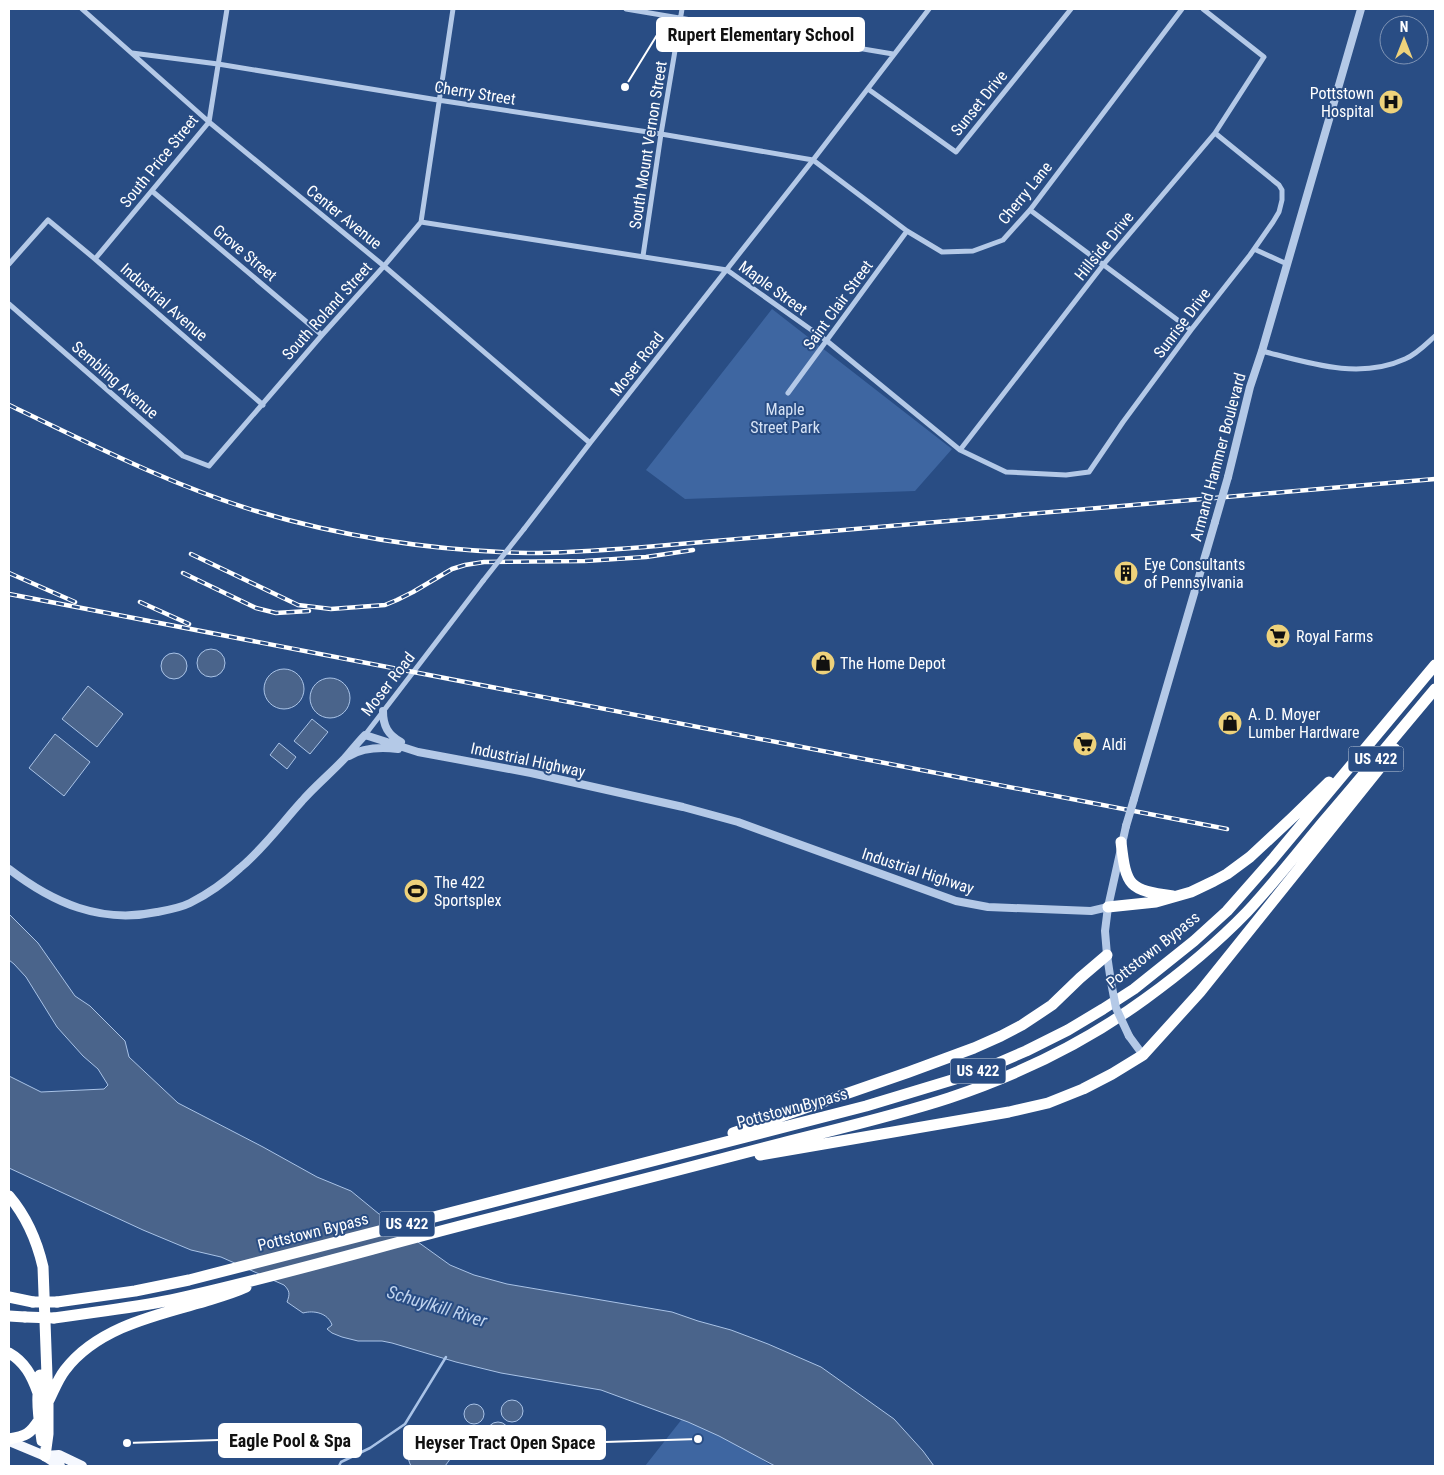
<svg xmlns="http://www.w3.org/2000/svg" width="1444" height="1475" font-family="'Roboto Condensed',sans-serif">
<style>
.green{fill:#3e66a1}
.water{fill:#4a648b;stroke:#a9c3e7}
.lines{fill:none;stroke-linecap:round;stroke-linejoin:round}
.stream{stroke:#a9c3e7;stroke-width:2.5}
.minor{stroke:#b4c9e7;stroke-width:5}
.tertiary{stroke:#b4c9e7;stroke-width:8}
.primary{stroke:#f5f8fe;stroke-width:10}
.motorway{stroke:#fff;stroke-width:11}
.rail-casing{stroke:#fff;stroke-width:4.5}
.rail{stroke:#294d84;stroke-width:2.5;stroke-dasharray:8;stroke-linecap:butt}
.minor-bridge{stroke:#b4c9e7;stroke-width:5}
.tertiary-bridge{stroke:#b4c9e7;stroke-width:8}
.motorway-bridge{stroke:#fff;stroke-width:11}
.labels{text-anchor:middle;dominant-baseline:central;stroke-width:4;stroke-linejoin:round;paint-order:stroke}
.shield{fill:#294d84;stroke:#bfcada;stroke-width:1}
.shield-label{font-size:15px;font-weight:bold;fill:#fff}
.street-label{font-size:16px;fill:#fff;stroke:#294d84}
.poi-label{font-size:16px;fill:#fff;stroke:#294d84;text-anchor:start}
.park-label{font-size:16px;fill:#d7e4f6;stroke:#294d84}
.water-label{font-size:18px;font-style:italic;fill:#bfd3ee;stroke:#294d84}
.leader{fill:none;stroke:#fff;stroke-width:2}
.callout-dot{fill:#fff;stroke:#294d84;stroke-width:2}
.callout{fill:#fff;stroke:#fff;stroke-width:2}
.callout-label{font-size:18px;text-anchor:middle;font-weight:bold;fill:#111}
</style>
<rect width="100%" height="100%" fill="#294d84"/>
<path class="green" d="M772 309 952 449 915 491 685 499 646 470Z
M686 1414 753 1453 771 1466H645Z"/>
<path class="water" d="M197 663a14 14 0 1 1 28 0a14 14 0 1 1-28 0Z
M161 666a13 13 0 1 1 26 0a13 13 0 1 1-26 0Z
M264 689a20 20 0 1 1 40 0a20 20 0 1 1-40 0Z
M310 698a20 20 0 1 1 40 0a20 20 0 1 1-40 0Z
M88 686 123 714 97 747 62 719Z
M312 719 328 732 310 754 294 741Z
M55 734 90 762 64 796 29 768Z
M279 743 296 757 287 769 270 755Z
M9 914 38 943 75 996 90 1006 125 1041 129 1057 178 1103 263 1147 317 1177 351 1191 379 1214 450 1265 474 1275 507 1284 672 1312 698 1321 731 1330 768 1344 821 1367 894 1419 923 1451 934 1466H775L719 1436 688 1422 601 1390 501 1373 456 1362 392 1343 382 1341H358L342 1337 332 1333 327 1329 332 1325C328 1313 314 1310 303 1313L287 1302C290 1294 290 1291 284 1285L221 1257 191 1250 143 1230 9 1168V1076L41 1092 104 1089 108 1085 98 1069 83 1056 57 1027 26 977 14 964 9 960Z
M501 1411a11 11 0 1 1 22 0a11 11 0 1 1-22 0Z
M464 1414a10 10 0 1 1 20 0a10 10 0 1 1-20 0Z
M487 1433a11 11 0 1 1 22 0a11 11 0 1 1-22 0Z
M432 1426C446 1425 459 1437 454 1452 452 1457 448 1462 445 1466H411C402 1449 415 1432 432 1426Z"/>
<g class="lines">
<path class="stream" d="M339 1466 341 1462 370 1448 405 1424 446 1357"/>
<path class="minor" d="M82 9 209 122 384 266 590 443
M626 9 893 54
M132 53 218 64 438 100 661 134 813 160 907 231 942 252 973 251 1003 240 1030 210 1182 9
M868 89 956 152 1071 9
M152 191 322 335
M1030 210 1191 330
M421 222 727 270 827 341 960 450 1006 472 1066 475 1089 472 1123 422 1191 330 1250 255 1273 222 1279 212 1282 200V190L1279 185 1215 133
M1254 249 1287 264
M643 256 661 134 682 9
M95 259 209 122 227 9
M9 264 48 220 95 259 263 405
M9 304 183 456 209 466 322 335 384 266 421 222 453 9
M1262 351C1309 363 1359 380 1405 359 1417 354 1426 344 1435 336
M788 393 907 231
M960 450 1103 265 1215 133 1264 57 1203 9
M524 529 590 443 813 160 929 9
M365 735 483 581"/>
<path class="tertiary" d="M1228 477 1250 387 1262 351 1361 9
M383 711C383 726 388 735 401 742
M349 756C364 747 381 747 398 749
M1134 799 1215 522
M9 869C53 903 101 924 157 912 168 910 180 908 190 903 208 894 225 882 240 868 263 849 282 823 302 801 315 786 331 773 345 758 352 750 358 742 365 735L418 752 531 773 683 807 738 822 956 901 988 907 1091 911 1108 907
M1111 982 1107 955 1105 931 1108 907 1126 826
M1129 1036 1143 1055"/>
<path class="primary" d="M9 1441 45 1456 60 1466
M45 1456 59 1455 82 1466"/>
<path class="motorway" d="M1121 842C1126 887 1129 890 1173 896
M1108 907 1156 902 1191 892 1214 881 1227 874 1250 857 1293 817 1329 782
M733 1133 909 1072 974 1048 1001 1036 1022 1025 1052 1005 1080 978 1107 955
M760 1155 1009 1112 1048 1103 1083 1089 1112 1074 1143 1055 1200 992 1395 749
M9 1196C26 1216 37 1241 43 1267L48 1403V1434L45 1456
M9 1297 33 1302
M57 1302 135 1291 189 1280 866 1106 952 1080 982 1070 1026 1051 1068 1030 1103 1009 1134 989 1194 941 1227 911 1272 860 1435 665
M9 1316 25 1317
M54 1318C93 1312 132 1308 171 1300 282 1276 390 1243 499 1216 593 1192 688 1168 782 1143 837 1129 894 1116 949 1098 1018 1075 1086 1042 1145 999 1181 973 1216 944 1247 912 1274 883 1298 852 1323 822 1361 778 1398 733 1435 689
M9 1353C25 1362 32 1376 38 1393
M40 1375C40 1382 39 1388 38 1395 37 1410 40 1426 42 1441
M49 1400C54 1390 58 1379 65 1370 96 1329 152 1316 199 1303 215 1298 231 1294 246 1287
M9 1439C26 1436 30 1434 39 1420"/>
<defs>
<path id="rail" d="M9 405C89 443 170 485 256 511 343 537 436 551 528 553 567 553 606 550 645 547L1435 479
M191 554 298 605 331 609 385 605 397 600 413 592 452 569 465 565 484 562 585 561 646 557 693 550
M9 573 75 602
M183 573 256 608 276 613 309 611
M9 594 1227 829
M140 602 189 624"/>
</defs>
<use href="#rail" class="rail-casing"/>
<use href="#rail" class="rail"/>
<path class="minor-bridge" d="M483 581 524 529"/>
<path class="tertiary-bridge" d="M1215 522 1228 477
M1126 826 1134 799
M1111 982 1116 1008 1129 1036"/>
<path class="motorway-bridge" d="M33 1302H57
M25 1317 54 1318"/>
</g>
<defs>
<symbol id="hospital-disc" viewBox="-11 -11 22 22"><circle r="9.5" fill="#eed27b" stroke="#294d84"/><path d="M-5-5h3v3.5h4V-5h3V5h-3V1.5h-4V5h-3Z" fill="#111"/></symbol>
<symbol id="building-disc" viewBox="-11 -11 22 22"><circle r="9.5" fill="#eed27b" stroke="#294d84"/><path d="M-4-6H4V6H1V3H-1V6H-4ZM-2.5-4.3h1.7v1.8h-1.7ZM.8-4.3h1.7v1.8H.8ZM-2.5-1h1.7V.8h-1.7ZM.8-1h1.7V.8H.8Z" fill="#111"/></symbol>
<symbol id="supermarket-disc" viewBox="-11 -11 22 22"><circle r="9.5" fill="#eed27b" stroke="#294d84"/><path d="M-6-5.5h2.5l.6 2H6L4.5 2H-2.5L-4.4-4H-6ZM-1.5 3.2a1.3 1.3 0 1 0 .1 0ZM3 3.2a1.3 1.3 0 1 0 .1 0Z" fill="#111"/></symbol>
<symbol id="shop-disc" viewBox="-11 -11 22 22"><circle r="9.5" fill="#eed27b" stroke="#294d84"/><path d="M-5-2.5h2.3a2.7 3.5 0 0 1 5.4 0H5L5.5 6h-11ZM-1.5-2.5h3a1.5 2.3 0 0 0-3 0Z" fill="#111"/></symbol>
<symbol id="stadium-disc" viewBox="-11 -11 22 22"><circle r="9.5" fill="#eed27b" stroke="#294d84"/><path d="M0-5a6.5 5 0 1 0 0 10a6.5 5 0 1 0 0-10ZM-3.5-1.8h7v3.6h-7Z" fill="#111"/></symbol>
</defs>
<g fill-rule="evenodd">
<use href="#hospital-disc" x="1377" y="88" width="28" height="28"/>
<use href="#building-disc" x="1112" y="559" width="28" height="28"/>
<use href="#supermarket-disc" x="1264" y="622" width="28" height="28"/>
<use href="#shop-disc" x="809" y="649" width="28" height="28"/>
<use href="#shop-disc" x="1216" y="709" width="28" height="28"/>
<use href="#supermarket-disc" x="1071" y="730" width="28" height="28"/>
<use href="#stadium-disc" x="402" y="877" width="28" height="28"/>
</g>
<g class="labels">
<g class="shield">
<rect x="1348.5" y="746.5" width="55" height="25" rx="4"/>
<rect x="950.5" y="1058.5" width="55" height="25" rx="4"/>
<rect x="379.5" y="1211.5" width="55" height="25" rx="4"/>
</g>
<g class="shield-label">
<text x="1376" y="759">US 422</text>
<text x="978" y="1071">US 422</text>
<text x="407" y="1224">US 422</text>
</g>
<g class="street-label">
<text transform="translate(475 93) rotate(9)">Cherry Street</text>
<text transform="translate(979 103) rotate(-51)">Sunset Drive</text>
<text transform="translate(648 145) rotate(-81)">South Mount Vernon Street</text>
<text transform="translate(159 161) rotate(-51)">South Price Street</text>
<text transform="translate(1025 193) rotate(-51)">Cherry Lane</text>
<text transform="translate(344 217) rotate(39)">Center Avenue</text>
<text transform="translate(1104 246) rotate(-51)">Hillside Drive</text>
<text transform="translate(245 253) rotate(40)">Grove Street</text>
<text transform="translate(773 288) rotate(36)">Maple Street</text>
<text transform="translate(164 302) rotate(41)">Industrial Avenue</text>
<text transform="translate(838 305) rotate(-54)">Saint Clair Street</text>
<text transform="translate(327 311) rotate(-48)">South Roland Street</text>
<text transform="translate(1182 323) rotate(-53)">Sunrise Drive</text>
<text transform="translate(637 364) rotate(-52)">Moser Road</text>
<text transform="translate(115 380) rotate(41)">Sembling Avenue</text>
<text transform="translate(1218 457) rotate(-75)">Armand Hammer Boulevard</text>
<text transform="translate(388 684) rotate(-52)">Moser Road</text>
<text transform="translate(528 760) rotate(12)">Industrial Highway</text>
<text transform="translate(918 871) rotate(18)">Industrial Highway</text>
<text transform="translate(1153 950) rotate(-38)">Pottstown Bypass</text>
<text transform="translate(792 1108) rotate(-15)">Pottstown Bypass</text>
<text transform="translate(313 1232) rotate(-14)">Pottstown Bypass</text>
</g>
<g class="poi-label">
<text x="1374" y="93" text-anchor="end">Pottstown<tspan x="1374" dy="18">Hospital</tspan></text>
<text x="1144" y="564">Eye Consultants<tspan x="1144" dy="18">of Pennsylvania</tspan></text>
<text x="1296" y="636">Royal Farms</text>
<text x="840" y="663">The Home Depot</text>
<text x="1248" y="714">A. D. Moyer<tspan x="1248" dy="18">Lumber Hardware</tspan></text>
<text x="1102" y="744">Aldi</text>
<text x="434" y="882">The 422<tspan x="434" dy="18">Sportsplex</tspan></text>
</g>
<g class="park-label">
<text x="785" y="409">Maple<tspan x="785" dy="18">Street Park</tspan></text>
</g>
<g class="water-label">
<text transform="translate(437 1306) rotate(17)">Schuylkill River</text>
</g>
</g>
<path class="leader" d="M625 87L657 35M127 1443L219 1440M698 1439L605 1442"/>
<g class="callout-dot">
<circle cx="625" cy="87" r="5"/>
<circle cx="127" cy="1443" r="5"/>
<circle cx="698" cy="1439" r="5"/>
</g>
<g class="callout">
<rect x="657" y="18" width="207" height="33" rx="5"/>
<rect x="219" y="1424" width="142" height="33" rx="5"/>
<rect x="404" y="1426" width="201" height="33" rx="5"/>
</g>
<g class="callout-label">
<text x="761" y="41">Rupert Elementary School</text>
<text x="290" y="1447">Eagle Pool &amp; Spa</text>
<text x="505" y="1449">Heyser Tract Open Space</text>
</g>
<rect width="1444" height="1475" fill="none" stroke="#ffffff" stroke-width="20"/>
<g transform="translate(1404 40)"><circle r="24" fill="#294d84" stroke="#7f94b5"/>
<path d="M0-4L9 19L0 12L-9 19Z" fill="#eed27b"/>
<text y="-8" font-size="14" font-weight="bold" text-anchor="middle" fill="#ffffff">N</text>
</g>
</svg>
